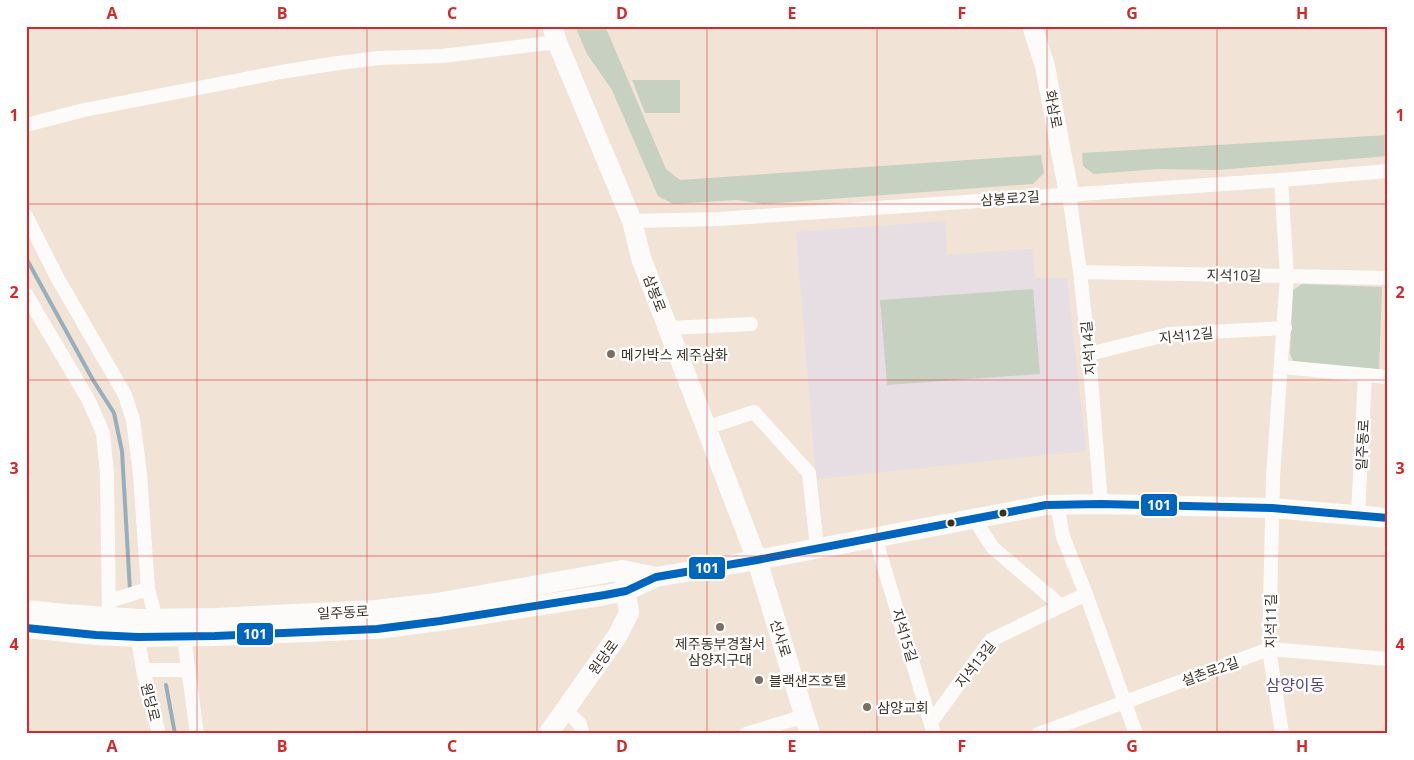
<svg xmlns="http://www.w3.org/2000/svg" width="1414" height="760" font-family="'Open Sans','Noto Sans KR',sans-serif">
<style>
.education{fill:#e7dee4}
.green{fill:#c7d1c2}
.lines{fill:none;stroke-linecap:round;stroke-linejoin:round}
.stream{stroke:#95b0bc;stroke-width:4}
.street{stroke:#fdfbf9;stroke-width:14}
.secondary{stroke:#fdfbf9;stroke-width:20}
.bus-1-casing{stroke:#fff;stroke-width:11}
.bus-1{stroke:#0065bd;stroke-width:8}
.grid{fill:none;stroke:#d62828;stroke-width:1;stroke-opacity:0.55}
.poi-dot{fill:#7b6f63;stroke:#fff;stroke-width:2}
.bus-dot{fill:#3b3026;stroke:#fff;stroke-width:2}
.labels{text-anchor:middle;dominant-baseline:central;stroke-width:5;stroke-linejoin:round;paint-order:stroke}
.street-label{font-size:14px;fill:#3b3026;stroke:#fff}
.poi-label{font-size:14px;fill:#3b3026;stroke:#fff;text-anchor:start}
.quarter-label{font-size:16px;fill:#554481;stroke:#fff}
.line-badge{stroke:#fff;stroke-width:2}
.badge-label{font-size:14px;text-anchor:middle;font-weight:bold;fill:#fff}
.neatline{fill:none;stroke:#d62828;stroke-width:2}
.grid-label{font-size:16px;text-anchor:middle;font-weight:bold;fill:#d62828}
</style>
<rect width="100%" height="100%" fill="#f1e3d5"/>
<path class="education" d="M945 221 947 255 1032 249 1035 278H1067L1086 451 816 479 796 232Z"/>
<path class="green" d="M575 26H605L666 169 680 180 1041 155 1044 173 1033 184 764 204 736 200 673 204 658 196 612 90 587 54Z
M632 80H680V113H645Z
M1388 135V156L1218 170 1158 169 1094 174 1083 166 1082 153Z
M1302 284 1382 287 1379 372 1294 364 1290 353 1293 290Z
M1033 289 1040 374 887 385 880 300Z"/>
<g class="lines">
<path class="stream" d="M26 258 93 380 114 413 122 451 130 591
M166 685 175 734"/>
<path class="street" d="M26 125 84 110 281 72 331 64 379 58 442 56 557 42
M1281 180 1287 276 1273 477 1269 649 1282 734
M1069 194 1080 272 1089 354 1101 504
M26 216 58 279 125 395 133 420 140 474 148 589 156 619
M632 221 719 219 1281 180 1388 171
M1080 272 1388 278
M26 294 88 399 103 433 107 474 109 617
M669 328 751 324
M1089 354 1169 334 1285 328
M1282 367 1388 377
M706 428 754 412 809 473 817 548
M1057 504 1063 537 1086 594 1136 734
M1358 515 1365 375
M974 519 993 548 1060 605
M875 537 934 734
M109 601 148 589
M138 637 143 670 159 734
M184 637 197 734
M143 670H187
M565 710 579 723 583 734
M931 722 991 640 1086 594
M746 734 805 716
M1038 734 1269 649 1388 659"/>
<path class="secondary" d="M552 26 557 42 632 221 641 258 757 560 810 734
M1032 26 1045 66 1069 194
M26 610 65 614 139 619 215 618 375 610 437 603 622 570 656 577
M26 628 96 635 138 637 215 636 377 629 440 621 605 595 626 591 656 577 757 560 1046 505 1101 504 1272 508 1388 518
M548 734 618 635 629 613 624 579"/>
<defs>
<path id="bus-1" d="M26 628 96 635 138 637 215 636 377 629 440 621 605 595 626 591 656 577 757 560 1046 505 1101 504 1272 508 1388 518"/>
</defs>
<use href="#bus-1" class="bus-1-casing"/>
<use href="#bus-1" class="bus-1"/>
</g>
<path class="grid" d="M197 26V734M367 26V734M537 26V734M707 26V734M877 26V734M1047 26V734M1217 26V734M26 204H1388M26 380H1388M26 556H1388"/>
<g class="poi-dot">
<circle cx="611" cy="354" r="5"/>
<circle cx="720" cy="627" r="5"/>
<circle cx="759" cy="680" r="5"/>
<circle cx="867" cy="707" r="5"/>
</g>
<g class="bus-dot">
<circle cx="1003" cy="513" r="4.5"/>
<circle cx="951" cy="523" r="4.5"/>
</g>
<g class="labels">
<g class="street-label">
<text transform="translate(1054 109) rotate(79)">화삼로</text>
<text transform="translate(1010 198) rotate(-4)">삼봉로2길</text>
<text transform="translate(1234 275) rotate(1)">지석10길</text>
<text transform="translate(655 293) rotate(69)">삼봉로</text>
<text transform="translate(1186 335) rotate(-6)">지석12길</text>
<text transform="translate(1088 348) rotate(-95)">지석14길</text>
<text transform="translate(1362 445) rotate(-87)">일주동로</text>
<text transform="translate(343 612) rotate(-3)">일주동로</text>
<text transform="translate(1270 621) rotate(-90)">지석11길</text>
<text transform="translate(905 635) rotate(73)">지석15길</text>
<text transform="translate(781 638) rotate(73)">선사로</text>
<text transform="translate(603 657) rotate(-54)">원당로</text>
<text transform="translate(975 664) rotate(-52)">지석13길</text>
<text transform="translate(1210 671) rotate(-20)">설촌로2길</text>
<text transform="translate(151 702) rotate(76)">원당로</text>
</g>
<g class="poi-label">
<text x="621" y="354">메가박스 제주삼화</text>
<text x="720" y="643" text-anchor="middle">제주동부경찰서<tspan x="720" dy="16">삼양지구대</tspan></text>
<text x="769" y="680">블랙샌즈호텔</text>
<text x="877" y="707">삼양교회</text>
</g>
<g class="quarter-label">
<text x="1295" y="685">삼양이동</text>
</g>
</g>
<g class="line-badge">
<rect x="1140" y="493" width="38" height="24" rx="5" fill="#0065bd"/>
<rect x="688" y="556" width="38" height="24" rx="5" fill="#0065bd"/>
<rect x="236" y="622" width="38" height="24" rx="5" fill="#0065bd"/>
</g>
<g class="badge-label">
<text x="1159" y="510">101</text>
<text x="707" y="573">101</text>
<text x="255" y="639">101</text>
</g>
<rect width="1414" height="760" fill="none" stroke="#ffffff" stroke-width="55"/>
<rect x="28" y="28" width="1358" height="704" class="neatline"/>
<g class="grid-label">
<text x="112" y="19">A</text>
<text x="282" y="19">B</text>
<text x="452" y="19">C</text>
<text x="622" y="19">D</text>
<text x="792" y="19">E</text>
<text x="962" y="19">F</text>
<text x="1132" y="19">G</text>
<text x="1302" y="19">H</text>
<text x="14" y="121">1</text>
<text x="1400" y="121">1</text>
<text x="14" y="298">2</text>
<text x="1400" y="298">2</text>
<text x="14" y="474">3</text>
<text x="1400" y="474">3</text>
<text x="14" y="650">4</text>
<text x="1400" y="650">4</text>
<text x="112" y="752">A</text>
<text x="282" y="752">B</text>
<text x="452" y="752">C</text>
<text x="622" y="752">D</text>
<text x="792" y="752">E</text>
<text x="962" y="752">F</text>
<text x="1132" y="752">G</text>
<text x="1302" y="752">H</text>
</g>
</svg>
